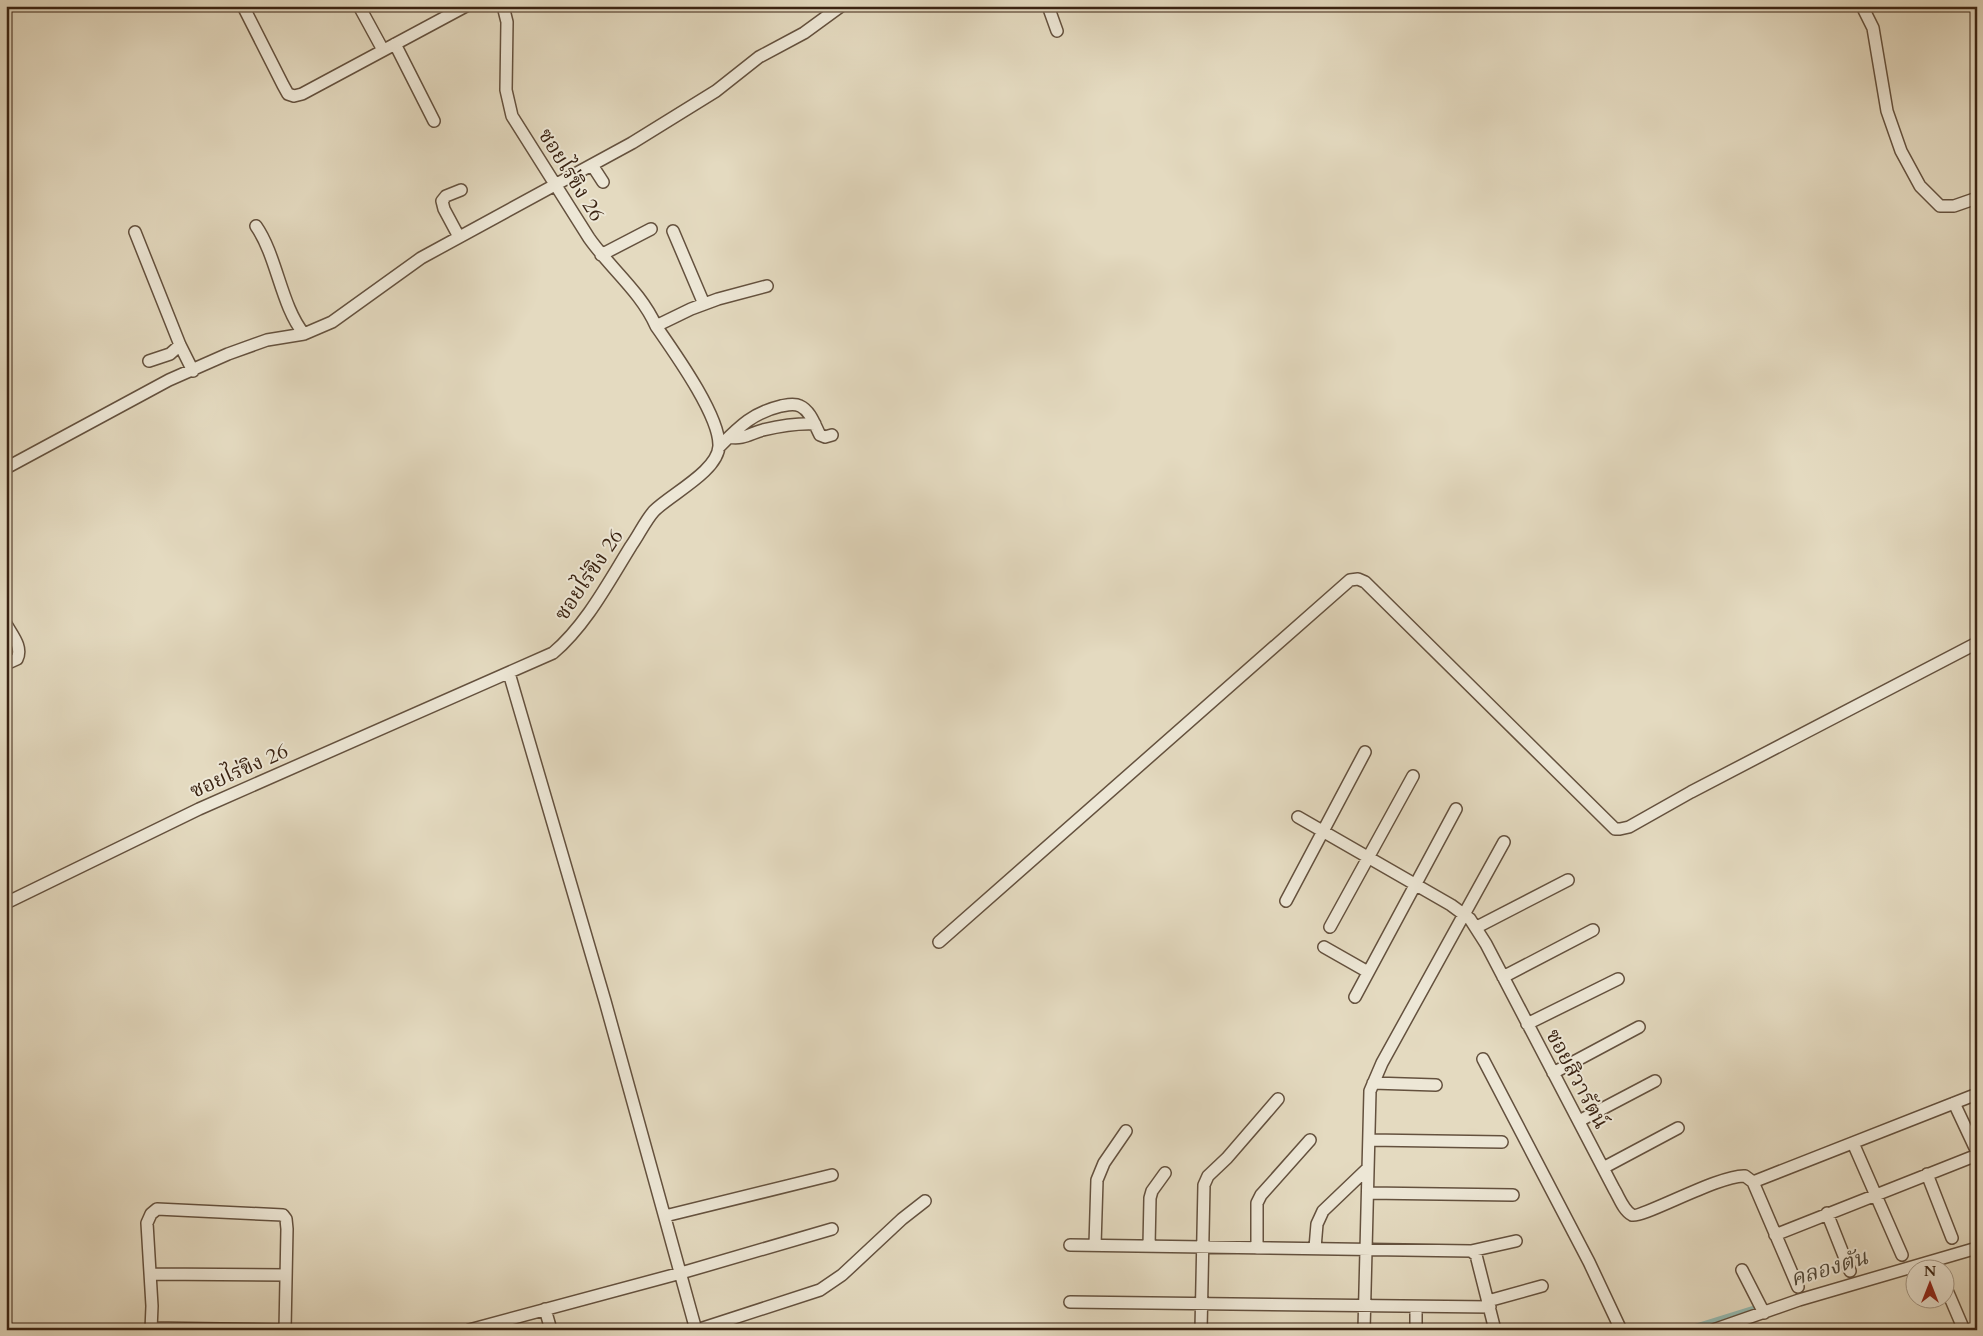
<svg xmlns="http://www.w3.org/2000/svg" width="1983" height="1336" font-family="Cardo,'Noto Serif Thai',serif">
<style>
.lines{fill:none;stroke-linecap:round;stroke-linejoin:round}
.canal{stroke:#95bbb2;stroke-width:10}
.minor-casing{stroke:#64513e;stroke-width:14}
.minor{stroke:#ede7d6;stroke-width:11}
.labels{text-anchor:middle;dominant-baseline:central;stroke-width:4;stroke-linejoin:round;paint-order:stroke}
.street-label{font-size:21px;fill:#3a2312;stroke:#ede7d6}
.water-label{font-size:22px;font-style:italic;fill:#51493a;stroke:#ede7d6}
</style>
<rect width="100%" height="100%" fill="#e4dac0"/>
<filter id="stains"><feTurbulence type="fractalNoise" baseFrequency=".004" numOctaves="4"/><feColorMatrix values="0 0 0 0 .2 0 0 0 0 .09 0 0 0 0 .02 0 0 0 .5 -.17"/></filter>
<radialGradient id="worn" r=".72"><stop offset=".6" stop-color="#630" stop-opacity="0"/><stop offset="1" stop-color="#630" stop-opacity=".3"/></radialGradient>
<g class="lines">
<path class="canal" d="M1692 1330 1753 1311"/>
<defs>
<path id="minor" d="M243 6 283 85 288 94 294 96 302 94 466 6
M359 6 383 50
M1048 6 1057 31
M1862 6 1873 28 1887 111 1901 151 1920 186 1940 206H1954L1977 198
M395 44 434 121
M592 165 603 182
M256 226C277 256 281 306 304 334
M673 231 704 304
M135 232 180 345 193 371
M459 237 444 209 442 201 446 196 461 190
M601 255 651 229
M656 326 691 309 718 299 767 286
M149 361 170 354 180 345
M729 437C743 440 751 433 763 430 780 426 798 423 815 424
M719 447C739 427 752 413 781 406 787 405 794 403 800 406 811 411 815 426 820 435L825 437 832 435
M6 468 169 380 228 354 267 340 304 334 332 322 421 258 632 143 716 91 759 57 804 33 841 6
M6 624C12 635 23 647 17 659L6 664
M509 673 605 1001 696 1330
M1298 817 1451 905 1470 919 1486 944 1614 1189C1619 1197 1623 1210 1632 1215 1641 1219 1721 1174 1745 1176L1753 1182 1798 1287
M1286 901 1365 752
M6 903 199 809 553 653C586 625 608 583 631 546 639 535 645 521 654 511 671 494 718 471 719 446 720 416 674 352 656 326 641 292 610 268 589 238L512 116 506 90 507 22 503 6
M1330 927 1413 776
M1477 927 1568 880
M939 942 1350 580 1358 579 1365 582 1615 829H1620L1629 827 1691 792 1977 643
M1324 947 1368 972
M1503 977 1593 930
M1355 997 1456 809
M1527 1024 1618 979
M1483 1059 1589 1262 1621 1330
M1553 1073 1639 1027
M1373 1083 1436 1085
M1954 1103 1977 1152
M1579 1121 1655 1081
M1369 1140 1502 1142
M1853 1143 1902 1255
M1603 1168 1678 1128
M1927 1174 1952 1238
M1753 1182 1977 1094
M1368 1193 1513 1195
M1827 1213 1850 1271
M665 1216 832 1175
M1775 1235 1977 1155
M1070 1245 1471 1251 1516 1241
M1095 1245 1097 1180 1104 1163 1126 1131
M1149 1246 1150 1198 1152 1191 1165 1173
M1257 1248V1203L1261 1195 1310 1140
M1315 1248 1317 1224 1323 1211 1368 1168
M1471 1251 1476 1255 1495 1330
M1742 1270 1764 1313
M150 1274 286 1275
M1946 1288 1964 1330
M1488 1301 1542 1286
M1070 1302 1490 1307
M545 1309 551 1330
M151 1328 281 1330
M151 1330 152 1306 147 1223 151 1214 157 1209 283 1215 286 1219 287 1229 285 1330
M469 1330 681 1273 832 1229
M697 1330 820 1290 842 1275 902 1219 925 1201
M1201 1330 1204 1185 1208 1176 1227 1158 1278 1099
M1364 1330 1370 1091 1382 1063 1504 842
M1416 1330V1307
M1713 1330 1799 1300 1977 1248"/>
</defs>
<use href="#minor" class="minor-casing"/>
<use href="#minor" class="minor"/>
</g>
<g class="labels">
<g class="street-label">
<text transform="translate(571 175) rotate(58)">ซอยไร่ขิง 26</text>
<text transform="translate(589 575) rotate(-56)">ซอยไร่ขิง 26</text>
<text transform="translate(239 771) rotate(-24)">ซอยไร่ขิง 26</text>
<text transform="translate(1577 1079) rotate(62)">ซอยสิวารัตน์</text>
</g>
<g class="water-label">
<text transform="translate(1829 1268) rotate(-17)">คลองตัน</text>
</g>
</g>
<rect width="1983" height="1336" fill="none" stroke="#e4dac0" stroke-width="25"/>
<rect x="8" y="8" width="1968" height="1321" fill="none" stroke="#3a2312" stroke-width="2.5"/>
<rect x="12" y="12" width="1958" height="1311" fill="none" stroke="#3a2312"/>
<g transform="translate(1930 1284)"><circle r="24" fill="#ede7d6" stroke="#a59988"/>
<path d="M0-4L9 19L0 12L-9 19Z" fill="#8f2418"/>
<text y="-8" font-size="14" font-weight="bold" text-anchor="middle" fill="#3a2312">N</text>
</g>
<rect width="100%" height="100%" filter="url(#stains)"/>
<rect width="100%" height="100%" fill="url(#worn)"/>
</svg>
